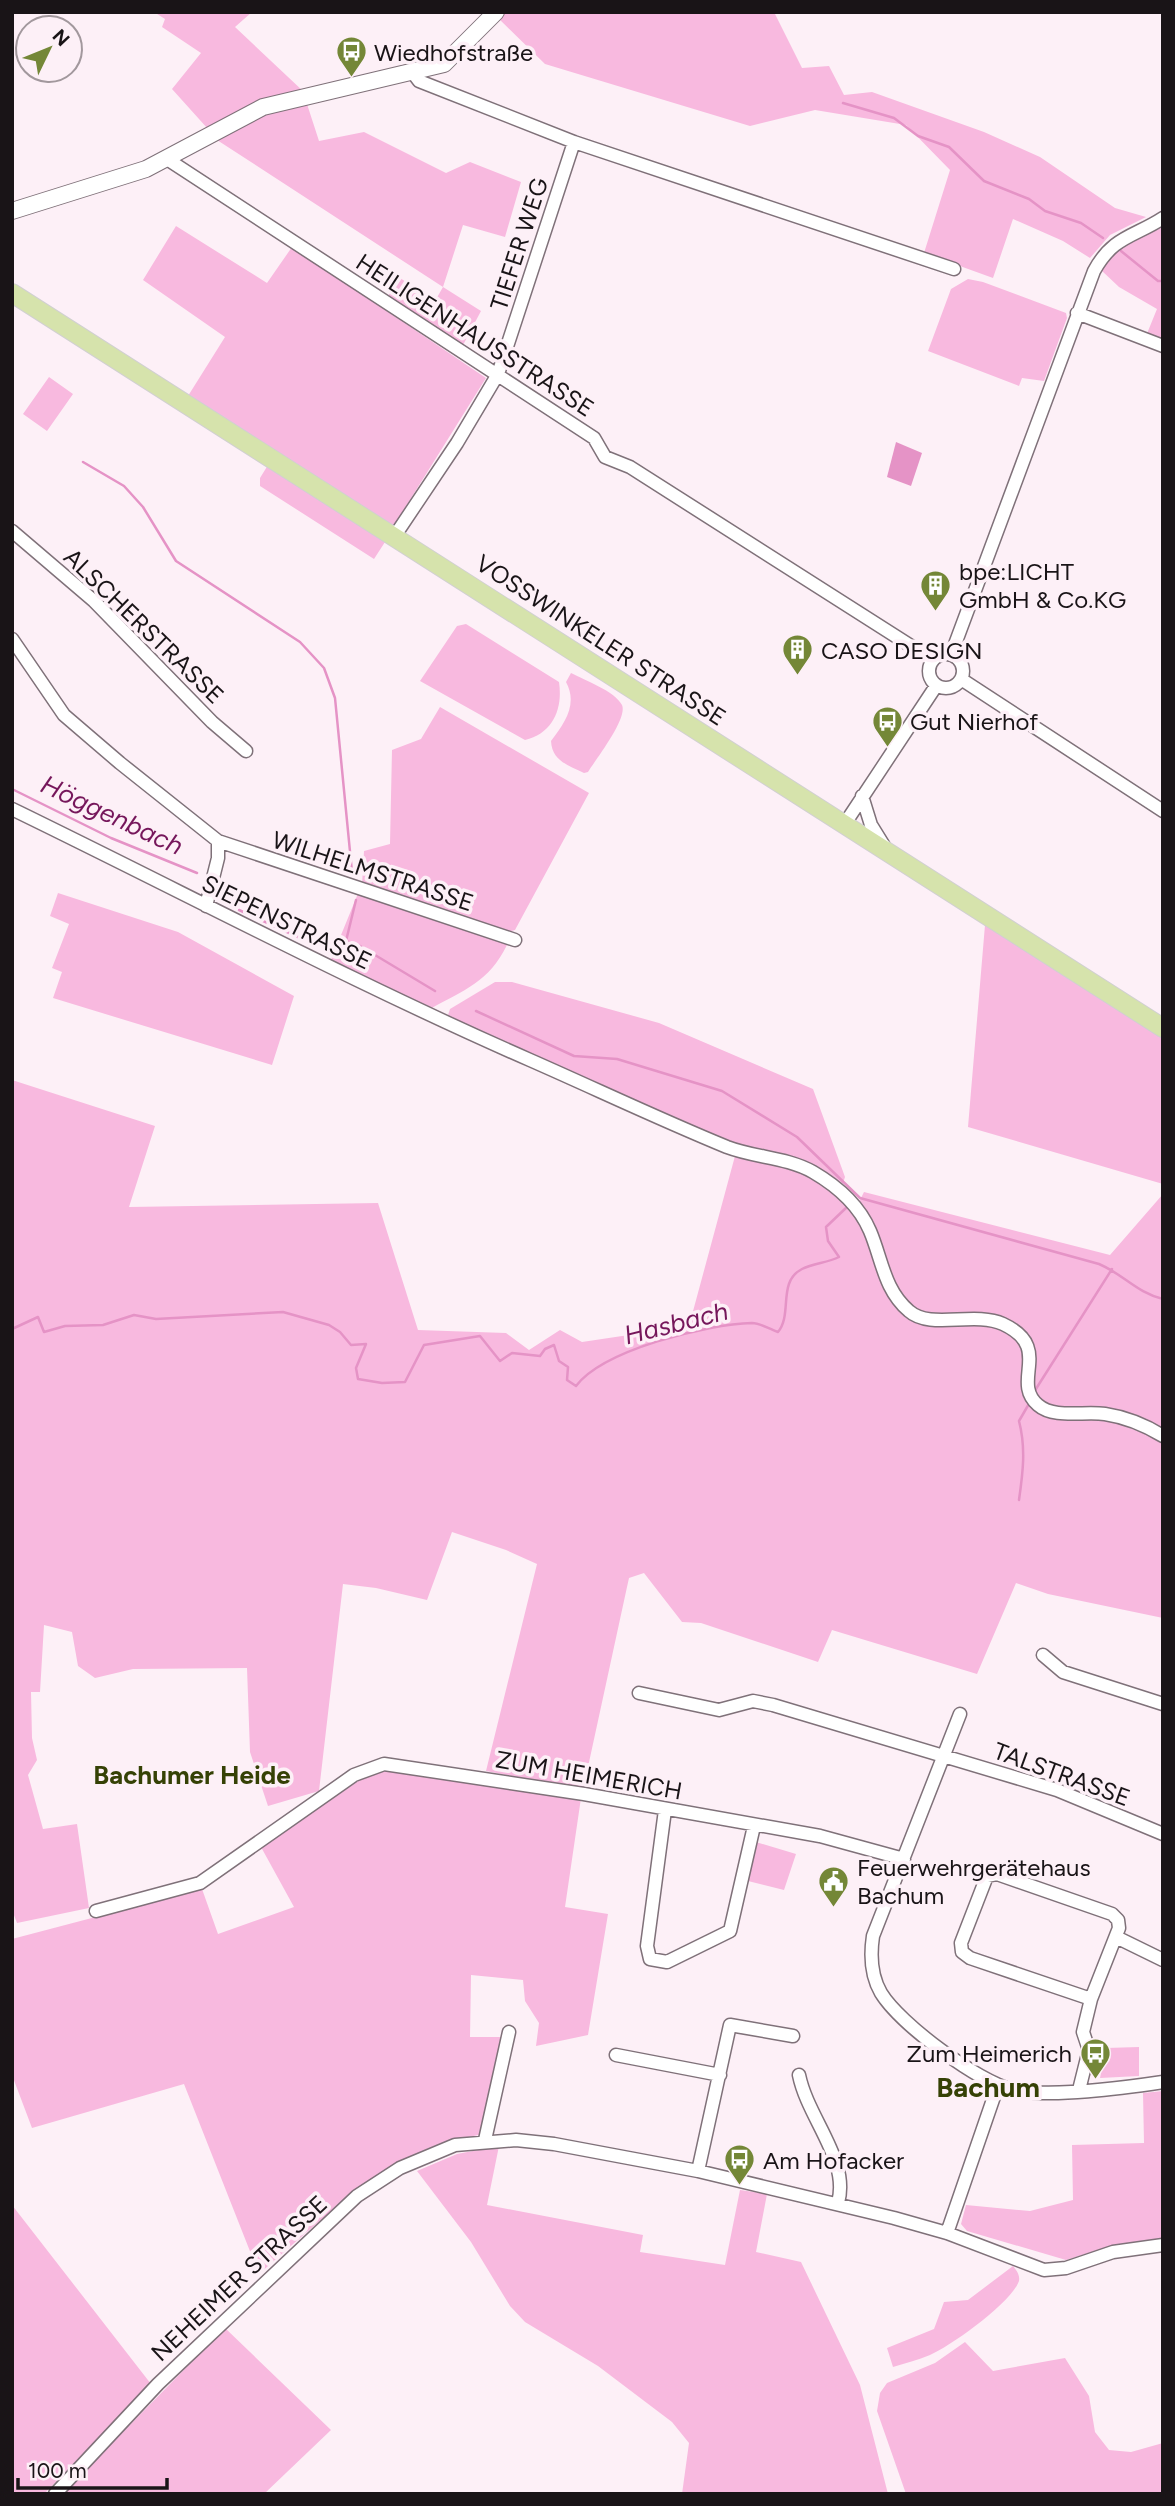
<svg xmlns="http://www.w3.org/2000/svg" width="1175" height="2506" font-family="Figtree,sans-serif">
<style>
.green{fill:#f8b9df}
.water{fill:#e593c6}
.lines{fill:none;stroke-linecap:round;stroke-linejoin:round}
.stream{stroke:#e593c6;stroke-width:2.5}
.street-casing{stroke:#7f7179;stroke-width:15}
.secondary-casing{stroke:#7f7179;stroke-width:18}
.primary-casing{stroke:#d1d0d1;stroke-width:20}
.street{stroke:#fff;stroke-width:12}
.secondary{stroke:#fff;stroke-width:16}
.primary{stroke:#d6e3ac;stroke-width:18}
.labels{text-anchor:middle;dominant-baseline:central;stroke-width:7;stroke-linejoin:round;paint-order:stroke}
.poi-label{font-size:24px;fill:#191417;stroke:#fdf0f7;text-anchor:start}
.street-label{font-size:24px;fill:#191417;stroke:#fdf0f7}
.water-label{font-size:26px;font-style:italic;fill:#76175b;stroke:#fdf0f7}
.neighbourhood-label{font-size:26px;font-weight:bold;fill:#354105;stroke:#fdf0f7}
.quarter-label{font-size:28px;font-weight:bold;fill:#354105;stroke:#fdf0f7}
</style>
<rect width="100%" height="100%" fill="#fdf0f7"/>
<path class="green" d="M154 12H252L235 27 304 92 257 101 208 129 172 89 201 53 162 27 165 19Z
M501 12H774L802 68 829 66 844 95 872 92 984 132 1040 157 1115 208 1146 217 1110 235 1090 258 1063 241 1013 219 993 278 924 253 950 170 906 125 815 110 750 126 545 64 497 17Z
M307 104 319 141 364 132 446 173 470 162 521 182 505 237 463 225 443 287 481 311 462 347 386 299 400 278 435 301 443 287 217 140 270 112Z
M176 226 267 283 292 247 486 378 393 527 188 396 225 337 143 280Z
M1163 227V343L1146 336 1157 309 1119 287 1101 270C1108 258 1123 240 1137 236 1148 233 1152 233 1163 227Z
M968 279 983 282 1066 313 1067 318 1044 381 1022 378 1019 386 928 351 951 289Z
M49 377 73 394 47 431 23 414Z
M268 465 385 542 374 559 260 486V478Z
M466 624 559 682C563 709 553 733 525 740L420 681 457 626Z
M571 673C584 680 615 691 622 705 628 718 596 759 588 772L584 773C568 765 552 761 551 741 565 723 578 704 566 682Z
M440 707 589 793 515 930 508 932 362 885 364 851 390 844 392 750 421 739Z
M359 891 502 939 507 945C489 982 464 990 430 1009L330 962Z
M58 893 178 932 294 996 272 1065 53 998 62 972 52 968 69 924 50 916Z
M985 925 1163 1036V1184L968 1127Z
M495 982H512L659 1023 813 1089 845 1177 842 1186C799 1146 782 1162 735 1145 639 1108 545 1062 451 1021L448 1015 450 1009Z
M12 1080 155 1126 129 1207 378 1203 418 1330 506 1333 529 1350 560 1330 582 1342 689 1326 735 1156 800 1169 819 1180 855 1210 864 1192 1110 1255 1163 1194V1430L1058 1410 1057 1420 1107 1419 1163 1441V1618L1048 1594 1016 1583 977 1674 832 1630 818 1662 701 1623 682 1622 644 1573 629 1578 627 1587 583 1790 486 1771 537 1564 506 1550 452 1532 427 1600 376 1588 343 1584 319 1791 268 1806 250 1752 247 1668 133 1669 95 1678 78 1666 72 1632 44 1625 40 1692H31L32 1738 37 1760 28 1775 43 1829 77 1824 89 1908 17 1923 12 1910Z
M399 1768 581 1798 565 1907 608 1914 588 2035 536 2046 539 2023 525 2001 523 1980 471 1975 470 2037H503L482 2134C466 2138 449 2140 434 2146 367 2173 314 2227 259 2274L184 2084 32 2128 12 2075V1939L202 1889 218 1934 294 1907 261 1847 373 1771Z
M756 1842 796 1854 784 1890 748 1881Z
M1139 2047V2076L1100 2078 1106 2048Z
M1163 2091V2238L1113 2245 1066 2260 967 2231 961 2224 966 2205 1030 2211 1073 2200 1072 2145 1144 2143 1143 2093Z
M499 2146 487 2205 643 2235 640 2252 725 2265 740 2190 767 2194 756 2252 801 2262 860 2385 888 2494H682L689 2443 672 2422 598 2366 525 2322 510 2306 471 2242 417 2171 457 2154Z
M12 2205 151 2384 44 2494H12Z
M1013 2266C1017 2271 1020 2275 1019 2281 1012 2302 951 2346 930 2355 918 2360 905 2363 893 2367L887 2348 934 2329 944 2302 968 2300Z
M225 2328 331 2430 264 2494H62Z
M965 2342 993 2371 1065 2358 1089 2396 1095 2432 1109 2450 1131 2452 1163 2443V2494H906L877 2411 880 2393 887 2383 935 2363Z"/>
<path class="water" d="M896 442 922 453 911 486 887 477Z"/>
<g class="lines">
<path class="stream" d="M843 103 894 118 918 136 949 147 984 181 1029 199 1045 211 1081 223 1103 238
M1121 251 1158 281H1163
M83 462 124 486 143 507 176 561 300 642 324 668 335 698 352 872
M12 789 111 838 197 873
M239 910 300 938 328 943 346 941 360 946 435 991
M346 941 356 900
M476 1011 574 1056 617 1059 722 1091 797 1137 860 1198 1099 1264C1123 1274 1137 1293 1163 1299
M12 1329 38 1317 44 1332 65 1326 103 1325 134 1315 156 1319 283 1312 329 1325 340 1332 351 1345 366 1344 356 1368 358 1379 382 1383 405 1382 424 1345 480 1336 500 1361 512 1353 540 1356 545 1349 554 1345 559 1361 568 1367 567 1380 576 1386C603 1350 707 1324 752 1323 760 1323 770 1329 778 1332 793 1314 777 1282 802 1269 814 1263 827 1263 839 1257L828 1241 826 1227 847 1207
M1034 1392 1112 1269
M1019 1500C1023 1472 1026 1448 1019 1421L1030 1402"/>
<defs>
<path id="street" d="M413 73 419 81 574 142 954 269
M167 159 594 438 605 457 630 467 933 660
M1077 313 1163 346
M12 531 94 601 212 722 246 751
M394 537 457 443 498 374 574 142
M12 639 64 715 120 763 218 841 515 940
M929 671a17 17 0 1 1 34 0a17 17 0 1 1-34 0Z
M951 655 1094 271C1113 236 1134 237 1163 218
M961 679 1163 811
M862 796 871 825 884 846
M12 809C185 893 354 983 530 1060 596 1089 661 1120 727 1147 756 1158 786 1157 813 1172 837 1186 859 1205 870 1231 882 1259 884 1290 909 1311 930 1330 974 1311 1003 1324 1054 1348 1010 1381 1038 1405 1054 1419 1084 1411 1105 1414 1125 1417 1145 1425 1163 1436
M844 825 936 686
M206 906 218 858V841
M1043 1655 1063 1672 1163 1704
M639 1693 719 1710 753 1701 773 1705 1057 1790 1163 1834
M960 1714 873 1936C870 1956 871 1976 881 1993 900 2024 978 2082 1013 2090 1052 2098 1123 2088 1163 2082
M665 1810 647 1946 650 1959 667 1962 730 1931 754 1826
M96 1911 200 1883 354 1775 384 1764 584 1794 820 1836 904 1859
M1116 1937 1163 1960
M616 2055 720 2075
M799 2075C808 2119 850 2160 838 2203
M1079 2090 1089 2050 1083 2032 1091 1999 1119 1928 1118 1920 1112 1914 997 1874 987 1876 961 1943 962 1952 970 1958 1091 1999
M485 2140 509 2032
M698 2171 730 2025 793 2036
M947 2233 998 2085
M55 2494 158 2384 357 2196 400 2168 455 2145 516 2140 554 2144 698 2171 894 2218 947 2233 1044 2270 1066 2268 1113 2252 1163 2245"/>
<path id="secondary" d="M12 211 146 169 263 107 444 64 496 12"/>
<path id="primary" d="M12 293 1163 1028"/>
</defs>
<use href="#street" class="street-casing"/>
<use href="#secondary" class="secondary-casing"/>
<use href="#primary" class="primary-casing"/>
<use href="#street" class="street"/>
<use href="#secondary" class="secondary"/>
<use href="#primary" class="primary"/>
</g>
<defs>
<symbol id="bus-pin" viewBox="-11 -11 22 30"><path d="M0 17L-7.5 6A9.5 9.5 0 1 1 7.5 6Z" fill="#748737" stroke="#fdf0f7"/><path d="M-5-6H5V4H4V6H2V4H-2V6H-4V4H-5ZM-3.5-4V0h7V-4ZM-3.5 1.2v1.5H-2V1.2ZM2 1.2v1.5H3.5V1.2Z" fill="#fff"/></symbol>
<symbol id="building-pin" viewBox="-11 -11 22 30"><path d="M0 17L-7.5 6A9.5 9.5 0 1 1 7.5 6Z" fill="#748737" stroke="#fdf0f7"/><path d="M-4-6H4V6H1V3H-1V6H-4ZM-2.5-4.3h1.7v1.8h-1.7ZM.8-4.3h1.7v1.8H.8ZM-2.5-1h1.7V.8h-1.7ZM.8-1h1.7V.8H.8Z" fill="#fff"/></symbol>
<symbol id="civic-pin" viewBox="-11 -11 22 30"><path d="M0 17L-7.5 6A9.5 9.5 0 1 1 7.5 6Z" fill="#748737" stroke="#fdf0f7"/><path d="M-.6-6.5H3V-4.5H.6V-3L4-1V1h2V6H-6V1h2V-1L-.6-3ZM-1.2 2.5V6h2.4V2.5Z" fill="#fff"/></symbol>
</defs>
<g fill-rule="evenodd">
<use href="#bus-pin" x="334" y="34" width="35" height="47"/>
<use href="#building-pin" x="918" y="568" width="35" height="47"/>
<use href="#building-pin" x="780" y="632" width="35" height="47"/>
<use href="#bus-pin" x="870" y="704" width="35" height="47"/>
<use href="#civic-pin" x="816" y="1864" width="35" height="47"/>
<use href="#bus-pin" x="1078" y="2036" width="35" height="47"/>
<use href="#bus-pin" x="722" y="2142" width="35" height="47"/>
</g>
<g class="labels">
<g class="poi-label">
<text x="374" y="52">Wiedhofstraße</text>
<text x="959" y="571">bpe:LICHT<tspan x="959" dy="28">GmbH &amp; Co.KG</tspan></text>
<text x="821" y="650">CASO DESIGN</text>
<text x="910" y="721">Gut Nierhof</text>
<text x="857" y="1867">Feuerwehrgerätehaus<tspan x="857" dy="28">Bachum</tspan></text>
<text x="1072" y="2053" text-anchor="end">Zum Heimerich</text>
<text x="763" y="2160">Am Hofacker</text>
</g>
<g class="street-label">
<text transform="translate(519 244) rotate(-72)">TIEFER WEG</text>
<text transform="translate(475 335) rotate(33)">HEILIGENHAUSSTRASSE</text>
<text transform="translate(144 626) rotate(44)">ALSCHERSTRASSE</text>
<text transform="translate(601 640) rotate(33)">VOSSWINKELER STRASSE</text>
<text transform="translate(373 871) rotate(18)">WILHELMSTRASSE</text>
<text transform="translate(287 922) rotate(26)">SIEPENSTRASSE</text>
<text transform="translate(1062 1774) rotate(20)">TALSTRASSE</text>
<text transform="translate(589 1775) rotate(10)">ZUM HEIMERICH</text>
<text transform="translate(239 2278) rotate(-43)">NEHEIMER STRASSE</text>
</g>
<g class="water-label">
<text transform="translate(112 815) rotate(25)">Höggenbach</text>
<text transform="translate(676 1323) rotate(-14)">Hasbach</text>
</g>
<g class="neighbourhood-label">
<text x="192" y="1775">Bachumer Heide</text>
</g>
<g class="quarter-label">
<text x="988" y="2087">Bachum</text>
</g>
</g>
<rect width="1175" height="2506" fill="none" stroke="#191417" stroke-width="28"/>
<g transform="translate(49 49) rotate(47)"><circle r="33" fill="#fdf0f7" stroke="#a2989d" stroke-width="2"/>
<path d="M0-5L12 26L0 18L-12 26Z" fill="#748737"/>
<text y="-10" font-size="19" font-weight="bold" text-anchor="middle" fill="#191417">N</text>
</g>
<path d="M18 2478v10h149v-10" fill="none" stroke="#191417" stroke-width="3.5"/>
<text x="28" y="2478" font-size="21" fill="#191417" stroke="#fdf0f7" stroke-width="5" paint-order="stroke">100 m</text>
</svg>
